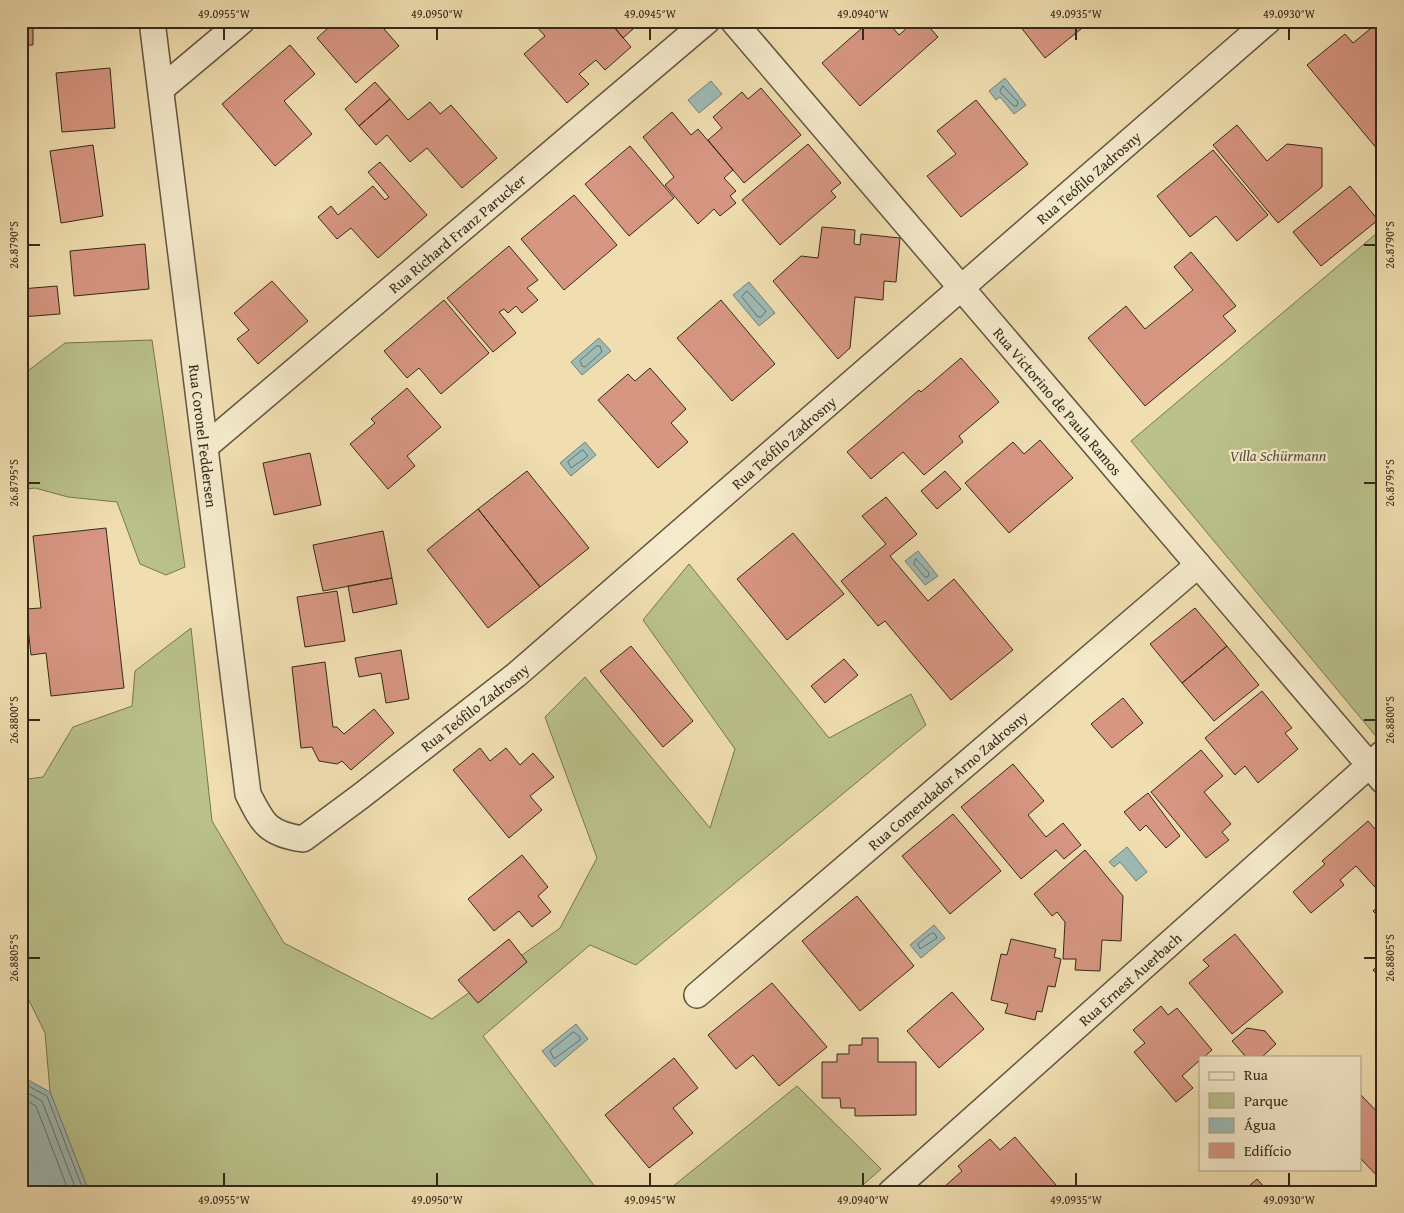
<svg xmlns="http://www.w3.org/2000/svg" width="1404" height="1213" font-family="'Gentium Book Plus',serif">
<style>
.green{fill:#bac18b;stroke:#777553}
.water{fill:#9ebab5;stroke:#748077}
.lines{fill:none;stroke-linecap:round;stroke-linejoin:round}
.shore{stroke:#697268;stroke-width:1}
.building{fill:#d79682;stroke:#34291b}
.minor-casing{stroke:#635640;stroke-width:28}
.minor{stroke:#f5eacc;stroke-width:25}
.ticks{fill:none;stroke:#34291b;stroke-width:2}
.labels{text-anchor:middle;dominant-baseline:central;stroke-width:4.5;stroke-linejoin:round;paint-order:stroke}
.street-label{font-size:15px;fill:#34291b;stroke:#f5eacc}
.park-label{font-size:15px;font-style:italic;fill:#564f37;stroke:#f5eacc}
.neatline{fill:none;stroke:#34291b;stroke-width:2}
.ticks-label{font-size:12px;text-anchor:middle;fill:#34291b}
</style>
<rect width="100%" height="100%" fill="#f0deb0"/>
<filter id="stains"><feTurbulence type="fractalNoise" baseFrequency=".004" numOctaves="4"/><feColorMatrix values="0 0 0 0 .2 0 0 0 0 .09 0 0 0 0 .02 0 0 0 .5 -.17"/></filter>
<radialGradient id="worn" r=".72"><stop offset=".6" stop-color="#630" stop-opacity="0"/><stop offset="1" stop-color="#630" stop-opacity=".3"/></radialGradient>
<path class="green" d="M1383 228V736L1379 740 1131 441Z
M152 340 185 567 166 575 140 564 117 502 68 497 35 488 21 490V376L65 343Z
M689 564 829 738 911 694 926 725 636 965 590 945 483 1036 599 1192H89L50 1092 45 1033 21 984V780L43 777 73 727 132 706 135 671 191 628 212 821 284 943 432 1019 560 928 597 858 545 717 585 677 710 828 735 749 643 620Z
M797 1086 881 1169 855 1192H666Z"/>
<path class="water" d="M1005 78 1026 105 1014 114 1000 97 996 100 989 91Z
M711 81 722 94 699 113 688 100Z
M749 282 775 313 759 326 733 295Z
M599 338 611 351 582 375 571 362Z
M585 442 596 455 571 476 560 463Z
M918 551 938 576 925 585 905 561Z
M1127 847 1147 872 1136 881 1120 862 1114 867 1109 862Z
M934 925 945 938 921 958 910 945Z
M576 1024 588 1039 555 1067 542 1051Z
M21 1076 50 1092 89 1192H21Z"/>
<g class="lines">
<path class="shore" d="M1003 86 1018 102 1017 106H1014L1000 92Z
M747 291 766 311 761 317H758L742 297Z
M597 346H600L602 352 585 367 582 366 580 361Z
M583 450 588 456 571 468 568 462Z
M916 559 929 573 928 577H925L914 564Z
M932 933 935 934 937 938 920 949 918 944Z
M574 1032 580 1037V1040L554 1059 550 1051Z
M21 1082 47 1096 84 1192
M21 1089 42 1101 77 1192
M21 1097 36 1106 69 1192"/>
</g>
<path class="building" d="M21 21H58V24H33V45H21Z
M336 21H341L345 26 351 21H377L399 46 356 83 317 38Z
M542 21H609L631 47 605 70 596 60 579 74 589 84 567 103 524 54 545 36 536 26Z
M609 21H642L623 38Z
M646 21H660L652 28Z
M870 21H887L899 35 915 21H924L938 37 860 106 822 63Z
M1016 21H1091L1045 58Z
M1109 21H1124L1115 29Z
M1380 21H1383V156L1307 65 1345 34 1353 43Z
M290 45 315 74 284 101 312 134 275 166 222 104Z
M110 68 115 128 62 132 56 73Z
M375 82 390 99 359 126 345 109Z
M761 88 801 135 744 183 708 140 722 128 713 117 742 92 748 99Z
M390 99 408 120 430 102 440 114 451 105 497 158 462 188 427 148 410 162 387 135 376 145 359 126Z
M976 100 1028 164 961 217 927 176 956 154 937 131Z
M672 112 691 135 698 129 733 170 724 178 736 191 730 196 736 203 720 216 714 209 698 224 665 185 674 177 643 137Z
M1237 125 1267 161 1287 144 1322 148V187L1278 223 1213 145Z
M808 144 841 183 831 191 836 197 780 245 742 200Z
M93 145 103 216 61 223 50 151Z
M630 146 674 198 629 236 585 184Z
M1213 150 1268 215 1237 241 1216 216 1190 237 1157 196Z
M380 162 427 215 378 258 351 228 337 239 318 217 331 206 338 215 373 186 385 200 389 197 368 172Z
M1350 186 1378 220 1321 266 1293 232Z
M574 195 617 245 564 290 521 239Z
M822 227 855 230 854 244 860 245 861 234 900 238 896 282 884 281 883 300 855 297 850 348 838 359 773 281 801 256 818 258Z
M145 244 149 289 74 296 70 251Z
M509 246 538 280 527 288 538 300 522 313 516 306 508 313 504 309 499 312 516 333 493 352 447 298Z
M1191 252 1236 306 1223 316 1236 331 1145 406 1088 338 1126 306 1145 329 1193 290 1174 267Z
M272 281 308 321 258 364 237 339 249 330 234 313Z
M57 286 60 314 21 317V289Z
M444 300 489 353 441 394 419 368 407 378 384 351Z
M721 300 775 364 732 401 677 338Z
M961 358 999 402 959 436 963 442 924 475 903 452 871 479 847 452 919 390 921 392Z
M650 368 686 409 671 423 688 442 658 468 598 400 628 374 635 381Z
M407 388 441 427 407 456 415 466 388 489 350 444 375 423 371 419Z
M1040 440 1073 478 1009 533 965 483 1013 442 1024 454Z
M310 453 321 505 274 515 263 463Z
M527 471 589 548 540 587 478 509Z
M945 471 961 489 937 509 921 491Z
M886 497 917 534 890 556 928 601 954 579 1013 650 951 700 885 621 878 626 841 581 886 544 862 516Z
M478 509 540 587 488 628 427 550Z
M106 528 124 688 51 696 46 653 31 655 26 609 41 608 33 536Z
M383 531 392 578 323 591 313 545Z
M793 533 844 594 787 640 737 579Z
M392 578 397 604 353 613 348 586Z
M337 591 345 641 305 647 297 597Z
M1195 608 1227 646 1182 683 1150 644Z
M631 646 693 721 663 747 600 671Z
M1227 646 1259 685 1214 721 1182 683Z
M401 650 409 699 386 703 381 673 359 677 355 658Z
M844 659 858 675 825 703 811 686Z
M325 662 333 727H337L344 734 374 709 394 733 351 770 342 761 337 764 319 761 312 747 301 748 292 667Z
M1262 691 1292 728 1285 733 1298 749 1258 783 1245 766 1235 775 1205 738Z
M1123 698 1143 723 1112 748 1091 724Z
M480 748 490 761 506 748 520 765 533 753 554 777 530 796 542 810 509 838 453 770Z
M1201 750 1223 776 1204 792 1231 824 1222 832 1229 840 1206 858 1151 792Z
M1013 764 1044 801 1028 815 1046 837 1063 823 1081 845 1064 859 1056 850 1021 879 961 807Z
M1148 793 1180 836 1166 848 1146 825 1140 831 1124 812Z
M953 814 1001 871 950 914 902 856Z
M1368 821 1383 838V896L1356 866 1340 880 1344 885 1311 913 1293 892 1325 864 1322 861Z
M1085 850 1123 896 1121 941 1102 940 1100 971 1075 970 1076 959H1063L1065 922 1057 912 1052 916 1034 894Z
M522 855 548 887 538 896 551 912 532 927 519 911 494 931 468 899Z
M857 896 914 966 860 1011 802 941Z
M1383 903V921L1373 911Z
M1235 934 1283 992 1232 1034 1189 983 1209 966 1203 960Z
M509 939 527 962 478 1003 458 980Z
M1011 939 1056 949 1054 957 1061 959 1055 987 1048 986 1042 1012 1037 1011 1035 1020 1005 1013 1008 1004 991 1000 1001 954 1007 955Z
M1383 961V981L1373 970Z
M772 983 827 1047 779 1086 753 1055 736 1069 708 1035Z
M952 992 984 1029 939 1068 907 1031Z
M1161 1006 1168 1015 1177 1008 1212 1050 1204 1057H1200V1060L1182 1076 1193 1088 1176 1102 1134 1052 1145 1043 1133 1030Z
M1247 1028 1265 1031 1276 1044 1262 1057H1246L1232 1041Z
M862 1038H878V1062H916V1115L855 1116V1108H841L840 1098H822V1062H837V1054H849V1045H862Z
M674 1058 698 1088 673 1108 693 1133 649 1168 605 1115Z
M1360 1094 1383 1118V1182L1360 1158Z
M1015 1137 1062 1192H948L944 1187 962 1171 958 1166 990 1139 1000 1150Z
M1257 1179 1269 1192H1242Z"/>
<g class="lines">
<defs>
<g id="minor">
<path id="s1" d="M152 21 248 794C263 824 268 834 303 839L361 796 516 675 1268 21"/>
<path id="s2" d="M733 21 1383 781"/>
<path d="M161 89 242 21"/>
<path id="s3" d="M206 446 707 21"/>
<path id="s4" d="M697 995 1198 565"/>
<path id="s5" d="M891 1192 1383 753"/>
</g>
</defs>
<use href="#minor" class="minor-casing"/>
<use href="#minor" class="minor"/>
</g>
<path class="ticks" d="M224 28V40M437 28V40M650 28V40M863 28V40M1076 28V40M1289 28V40M28 245H40M1364 245H1376M28 483H40M1364 483H1376M28 720H40M1364 720H1376M28 958H40M1364 958H1376M224 1173V1186M437 1173V1186M650 1173V1186M863 1173V1186M1076 1173V1186M1289 1173V1186"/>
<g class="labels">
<g class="street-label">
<text stroke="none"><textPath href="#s1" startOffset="1882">Rua Teófilo Zadrosny</textPath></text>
<text stroke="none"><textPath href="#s3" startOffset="329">Rua Richard Franz Parucker</textPath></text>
<text stroke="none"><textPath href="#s2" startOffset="500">Rua Victorino de Paula Ramos</textPath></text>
<text stroke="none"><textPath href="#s1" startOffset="418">Rua Coronel Feddersen</textPath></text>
<text stroke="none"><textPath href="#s1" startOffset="1478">Rua Teófilo Zadrosny</textPath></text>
<text stroke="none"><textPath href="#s1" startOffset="1071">Rua Teófilo Zadrosny</textPath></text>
<text stroke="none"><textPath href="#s4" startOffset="330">Rua Comendador Arno Zadrosny</textPath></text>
<text stroke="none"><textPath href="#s5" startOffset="320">Rua Ernest Auerbach</textPath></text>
</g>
<g class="park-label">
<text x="1278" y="455">Villa Schürmann</text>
</g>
</g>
<rect width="1404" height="1213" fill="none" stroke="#f0deb0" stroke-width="55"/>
<rect x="1199" y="1056" width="162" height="115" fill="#f5eacc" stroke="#a89d85"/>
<rect x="1209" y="1072" width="25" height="8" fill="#f5eacc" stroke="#a89d85"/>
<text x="1244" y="1080" font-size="15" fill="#34291b">Rua</text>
<rect x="1209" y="1093" width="25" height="15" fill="#bac18b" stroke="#a89d85"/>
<text x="1244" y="1106" font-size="15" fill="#34291b">Parque</text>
<rect x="1209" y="1118" width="25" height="15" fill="#9ebab5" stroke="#a89d85"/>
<text x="1244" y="1130" font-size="15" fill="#34291b">Água</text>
<rect x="1209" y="1143" width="25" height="15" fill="#d79682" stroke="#a89d85"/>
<text x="1244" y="1156" font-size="15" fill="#34291b">Edifício</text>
<rect x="28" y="28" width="1348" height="1158" class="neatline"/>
<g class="ticks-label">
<text x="224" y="18">49.0955°W</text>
<text x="437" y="18">49.0950°W</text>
<text x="650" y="18">49.0945°W</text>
<text x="863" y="18">49.0940°W</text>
<text x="1076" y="18">49.0935°W</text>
<text x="1289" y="18">49.0930°W</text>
<text transform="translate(14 245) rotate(-90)" y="4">26.8790°S</text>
<text transform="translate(1390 245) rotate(-90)" y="4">26.8790°S</text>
<text transform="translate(14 483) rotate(-90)" y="4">26.8795°S</text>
<text transform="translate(1390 483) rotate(-90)" y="4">26.8795°S</text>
<text transform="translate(14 720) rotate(-90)" y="4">26.8800°S</text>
<text transform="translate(1390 720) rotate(-90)" y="4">26.8800°S</text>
<text transform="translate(14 958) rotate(-90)" y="4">26.8805°S</text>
<text transform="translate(1390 958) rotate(-90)" y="4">26.8805°S</text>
<text x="224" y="1204">49.0955°W</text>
<text x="437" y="1204">49.0950°W</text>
<text x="650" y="1204">49.0945°W</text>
<text x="863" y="1204">49.0940°W</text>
<text x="1076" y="1204">49.0935°W</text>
<text x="1289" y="1204">49.0930°W</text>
</g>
<rect width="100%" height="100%" filter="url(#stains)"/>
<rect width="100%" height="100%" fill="url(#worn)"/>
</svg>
